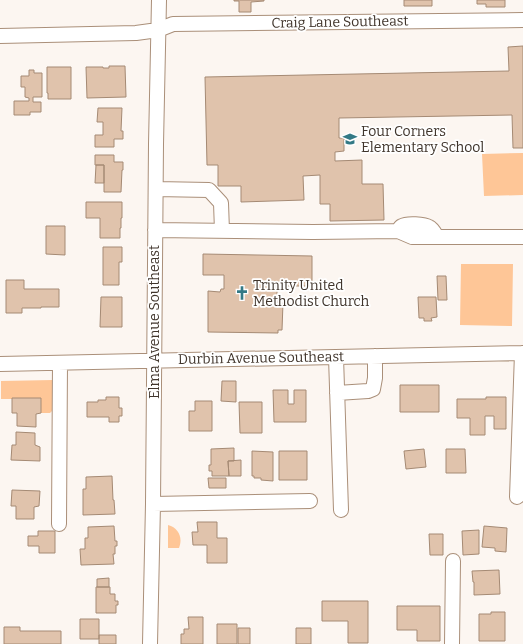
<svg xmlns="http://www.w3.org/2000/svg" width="523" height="644" font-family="Bitter,serif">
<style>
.green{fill:#fec697}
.building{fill:#e0c3ac;stroke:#a58a74}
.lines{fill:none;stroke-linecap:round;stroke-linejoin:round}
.minor-casing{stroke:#aa8f79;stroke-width:16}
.minor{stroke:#fff;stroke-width:14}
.labels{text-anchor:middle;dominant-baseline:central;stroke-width:3.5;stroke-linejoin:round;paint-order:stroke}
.street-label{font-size:14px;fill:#40352c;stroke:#fff}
.poi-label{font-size:14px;fill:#40352c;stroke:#fff;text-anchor:start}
</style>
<rect width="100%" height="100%" fill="#fcf6f1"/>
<path class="green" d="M523 153V195L484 196 482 154Z
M461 264H513L512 326 460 325Z
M53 380V408L52 411 50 413H41V398H13L12 399H1V381Z
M168 525C179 528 183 538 179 548H168Z"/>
<path class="building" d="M234 0H264V1L251 2V12H239V1H234Z
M404 0H432V6H404Z
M477 0H505V7H486V4H477Z
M523 46V148H513L512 115 339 118V138H344V151L335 152V161L362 160V184H383L384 220 330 221V204H320V175L303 176 304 200 241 202V186H218V165H207L205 77 509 71 508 47Z
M109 66H125L126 97 87 98 86 67H103V68H109Z
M47 67H71V99H48V93H47Z
M29 70H34V73H42V97H33V102H41V112H30V115H14V101H29V98L25 97V87H21V76H29Z
M98 108H122L121 131H123V139H114V147H95V135H103V122H97Z
M95 155H114V162H123V170H122L121 192H104V165H95Z
M96 165H104V183H95Z
M86 202H122V218H121V228H120V238H100V218H86Z
M46 226H65V255L46 254Z
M103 247H122V262H119V285H103Z
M203 254 312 256V286H277V300H278V303H283L282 330H278V333L208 332V291L220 292 221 289H224V275H203Z
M437 276H446L447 300H438Z
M6 280H24V289H59V307H41V308H22V313H6Z
M101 297H122V327H100Z
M418 297H436L437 317 431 318 432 321H424V318H419Z
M222 381H236V402L221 401Z
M400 385H439V412H400Z
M273 390H288V404H294V390H306V422H274Z
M106 397H119V408H122V416H119V422H109V417H87V402H98V400H106Z
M486 397H506V429H494V416H485V435H470V418H457V399H486Z
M12 398H41V413L36 414V427L17 426V413H12Z
M195 401H212V431H189V411H195Z
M239 402H262V433H240Z
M16 432 35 433V445L40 447V461L11 460 12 445H16Z
M234 448V461H228L229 476H212V471H209V465H211V449Z
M424 449 426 467 406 469 404 451Z
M446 449H465L466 473H446Z
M252 451 273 452V481L261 480V478H254V476H252Z
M279 451H307V480H279Z
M241 460V476H229L228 461Z
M112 476 113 500H114L115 514 83 515V489H86V477Z
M208 478H226V488H209Z
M12 490 40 491 39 506 34 507V519H16V506H11Z
M197 522H217V538H227V563H207V545H193L192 532H198Z
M114 526 115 541H117V546H115V554H113L114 564 81 565 80 549H85V538H88V527Z
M484 526 507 528 506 552 495 551V548L482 547Z
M479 530V554L463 555 462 531Z
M38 531H55V553H39V546H28V536H38Z
M429 534H443V555H430Z
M499 570 500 594 474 595V582H473L472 571Z
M109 578V587H97V579Z
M96 587H110V594H115V601H118V605H116V613H96Z
M322 601H368V643H348V621H322Z
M397 606H440V641H417V630H397Z
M491 612H505V641H479V614H491Z
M188 617H203V644H181V634H184V629H189Z
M80 619H99V639H80Z
M217 624H237V644H217Z
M4 627H20V631H61V644H4Z
M238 628H250V644H238Z
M296 628H311V644H296Z
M99 635H116V644H99Z"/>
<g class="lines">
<defs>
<path id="minor" d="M0 36 136 33 158 30 173 24 523 20
M156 189 209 190 221 203 222 231
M155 230 313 232 398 231 412 237H523
M398 231C399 229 400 227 402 226 407 223 424 224 429 227 433 229 435 234 437 237
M336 357 341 510
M0 364 523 353
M337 393 368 391 373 389 375 378V356
M517 497 522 353
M153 504 310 501
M59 524 60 363
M150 644 153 504 156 144 159 0
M452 644 453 561"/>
</defs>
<use href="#minor" class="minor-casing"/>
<use href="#minor" class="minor"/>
</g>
<defs>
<symbol id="school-bare" viewBox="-9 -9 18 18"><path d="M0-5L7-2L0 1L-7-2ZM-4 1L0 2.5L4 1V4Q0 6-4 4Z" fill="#337985" stroke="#fff" stroke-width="2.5" paint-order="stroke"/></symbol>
<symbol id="church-bare" viewBox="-9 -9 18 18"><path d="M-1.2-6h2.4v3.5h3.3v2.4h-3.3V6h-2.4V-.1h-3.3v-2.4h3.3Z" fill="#337985" stroke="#fff" stroke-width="2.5" paint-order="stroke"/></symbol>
</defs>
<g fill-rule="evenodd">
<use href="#school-bare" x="340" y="129" width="20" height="20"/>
<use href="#church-bare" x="232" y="283" width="20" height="20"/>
</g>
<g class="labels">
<g class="street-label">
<text transform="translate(340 22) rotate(-1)">Craig Lane Southeast</text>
<text transform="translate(154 322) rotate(-90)">Elma Avenue Southeast</text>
<text transform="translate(261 358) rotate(-1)">Durbin Avenue Southeast</text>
</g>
<g class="poi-label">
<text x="361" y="131">Four Corners<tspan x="361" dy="16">Elementary School</tspan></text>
<text x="253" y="285">Trinity United<tspan x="253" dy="16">Methodist Church</tspan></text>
</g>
</g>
</svg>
